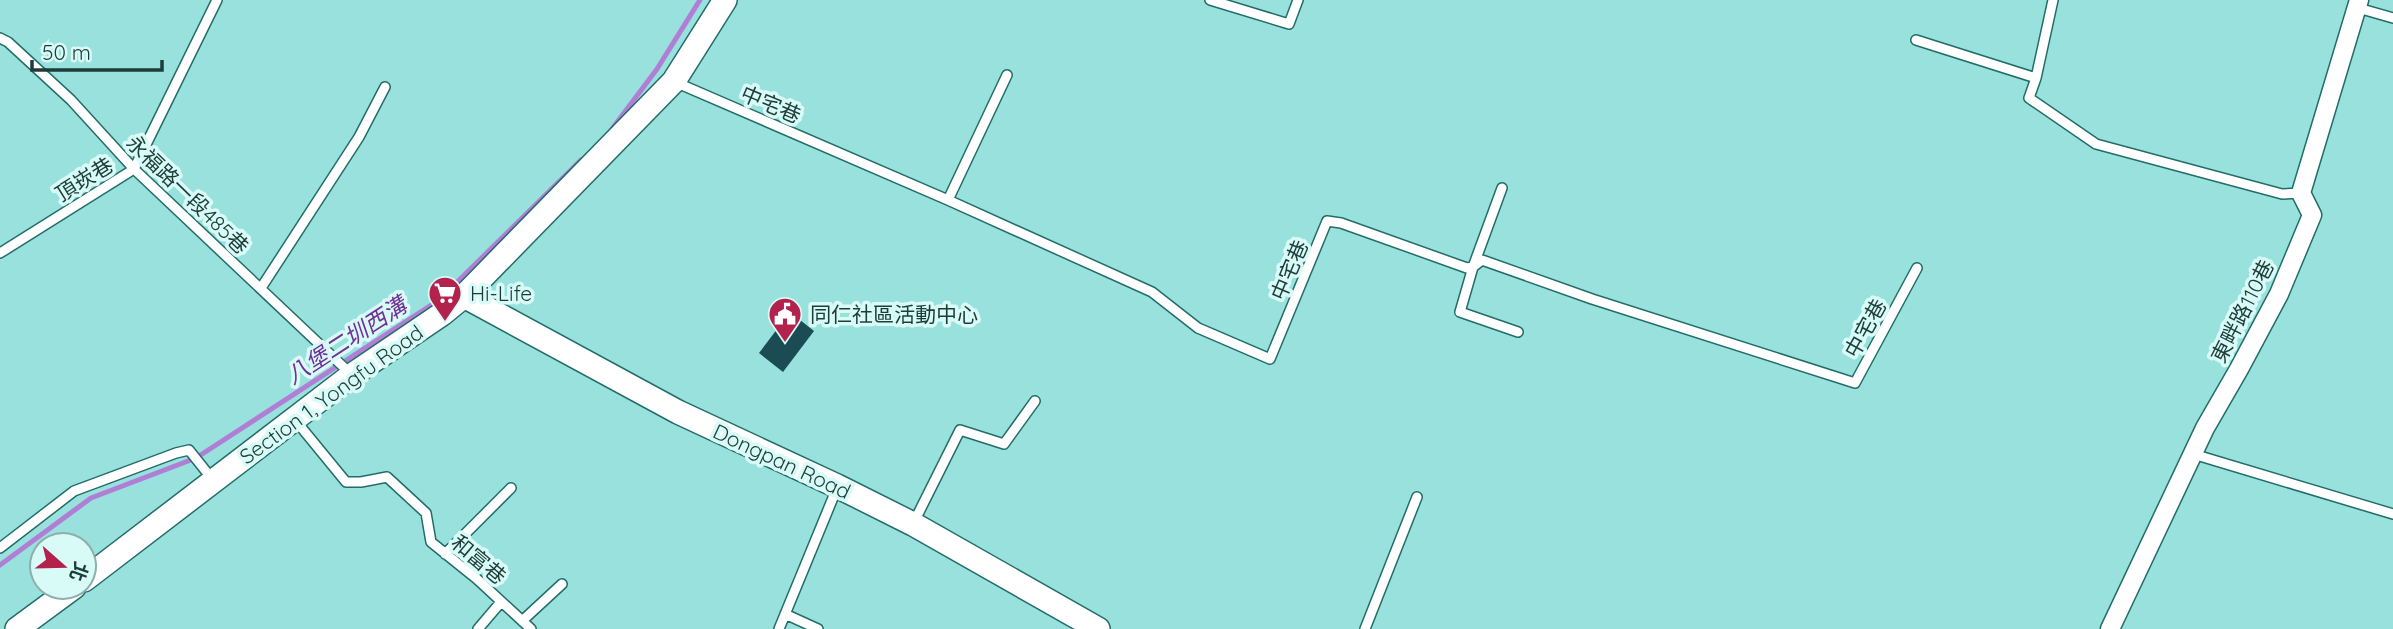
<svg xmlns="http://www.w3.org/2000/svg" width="2393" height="629" font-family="Quicksand,'Noto Sans TC',sans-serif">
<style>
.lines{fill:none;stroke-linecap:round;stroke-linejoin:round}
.stream{stroke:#b17ed5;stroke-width:5}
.building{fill:#1b4c54}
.lane-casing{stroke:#226d69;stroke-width:12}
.street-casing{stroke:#226d69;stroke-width:21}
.secondary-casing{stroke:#226d69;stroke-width:26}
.lane{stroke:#fff;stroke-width:9}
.street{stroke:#fff;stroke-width:18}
.secondary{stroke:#fff;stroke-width:23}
.labels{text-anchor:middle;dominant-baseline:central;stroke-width:7;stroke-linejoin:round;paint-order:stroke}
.street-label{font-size:21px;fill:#1e3c3a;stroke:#d8fbf8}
.poi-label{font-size:21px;fill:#1e3c3a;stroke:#d8fbf8;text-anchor:start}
.water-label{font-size:23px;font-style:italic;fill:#713198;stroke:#d8fbf8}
</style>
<rect width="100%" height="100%" fill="#99e1dc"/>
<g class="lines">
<path class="stream" d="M612 129 657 69 700 0
M0 565 91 498 196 458 439 300 581 160"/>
</g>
<path class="building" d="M790 312 814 331 783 372 759 353Z"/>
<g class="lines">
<defs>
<path id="lane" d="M1210 0 1289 24 1298 0
M2358 8 2393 18
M0 38 8 42 71 100 134 169 352 375
M1916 40 2036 78 2053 0
M2036 78 2029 98 2096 144 2282 194 2301 193
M675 82 948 200 1152 292 1198 328 1270 359 1327 221 1341 223 1467 268 1473 267 1482 260 1592 299 1855 383 1917 268
M1502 188 1473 267 1460 312 1518 332
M948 200 1007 75
M0 253 134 169 217 0
M261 288 359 137 385 87
M296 421 346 482H361L387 477 426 513 431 542 477 579 531 629
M2193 454 2393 514
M913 524 960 430 1004 444 1035 401
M0 548 74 491 176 453 189 450 213 480
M445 554 511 488
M785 614 818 629
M522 621 562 584
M478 629 501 602
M779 629 837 488
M1365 629 1417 497"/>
<path id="street" d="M2110 629 2205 428 2239 369 2279 294 2312 215 2301 193 2359 0"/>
<path id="secondary" d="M464 296 678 412 837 486 913 524 1098 629
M84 580 352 375 442 314 464 296 674 81 725 0
M17 629 74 587"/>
</defs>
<use href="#lane" class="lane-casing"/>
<use href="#street" class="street-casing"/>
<use href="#secondary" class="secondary-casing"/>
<use href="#lane" class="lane"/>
<use href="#street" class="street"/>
<use href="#secondary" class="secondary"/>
</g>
<defs>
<symbol id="supermarket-pin" viewBox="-11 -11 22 30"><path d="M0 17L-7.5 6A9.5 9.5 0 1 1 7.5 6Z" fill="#b3224d" stroke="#d8fbf8"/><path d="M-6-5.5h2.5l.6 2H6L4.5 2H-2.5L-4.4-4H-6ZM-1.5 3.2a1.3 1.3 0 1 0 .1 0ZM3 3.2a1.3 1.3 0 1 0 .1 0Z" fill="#fff"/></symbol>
<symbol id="civic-pin" viewBox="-11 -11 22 30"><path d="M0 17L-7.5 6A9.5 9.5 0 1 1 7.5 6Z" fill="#b3224d" stroke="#d8fbf8"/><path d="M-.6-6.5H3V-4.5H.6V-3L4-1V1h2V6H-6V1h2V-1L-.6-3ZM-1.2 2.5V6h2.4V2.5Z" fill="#fff"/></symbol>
</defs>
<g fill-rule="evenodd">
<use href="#supermarket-pin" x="426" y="274" width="38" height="52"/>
<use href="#civic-pin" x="766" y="295" width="38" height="52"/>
</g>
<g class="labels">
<g class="street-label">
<text transform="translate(771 104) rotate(23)">中宅巷</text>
<text transform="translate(84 179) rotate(-32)">頂崁巷</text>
<text transform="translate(188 194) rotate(44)">永福路一段485巷</text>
<text transform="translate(1289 270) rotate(-67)">中宅巷</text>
<text transform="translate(2242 311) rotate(-63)">東畔路110巷</text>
<text transform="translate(1865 328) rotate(-61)">中宅巷</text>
<text transform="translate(331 394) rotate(-36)">Section 1, Yongfu Road</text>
<text transform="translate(782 461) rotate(25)">Dongpan Road</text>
<text transform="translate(479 559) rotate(40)">和富巷</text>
</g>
<g class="poi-label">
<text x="470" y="293">Hi-Life</text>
<text x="810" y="314">同仁社區活動中心</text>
</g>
<g class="water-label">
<text transform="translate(346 340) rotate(-33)">八堡二圳西溝</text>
</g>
</g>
<g transform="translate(63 566) rotate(110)"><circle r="33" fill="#d8fbf8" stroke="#8eafac" stroke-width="2"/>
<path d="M0-5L12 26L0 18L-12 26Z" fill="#b3224d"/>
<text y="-10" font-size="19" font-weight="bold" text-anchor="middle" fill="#1e3c3a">北</text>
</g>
<path d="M32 60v10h130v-10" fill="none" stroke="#1e3c3a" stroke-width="3.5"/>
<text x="42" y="60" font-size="21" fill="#1e3c3a" stroke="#d8fbf8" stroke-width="5" paint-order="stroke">50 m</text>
</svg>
